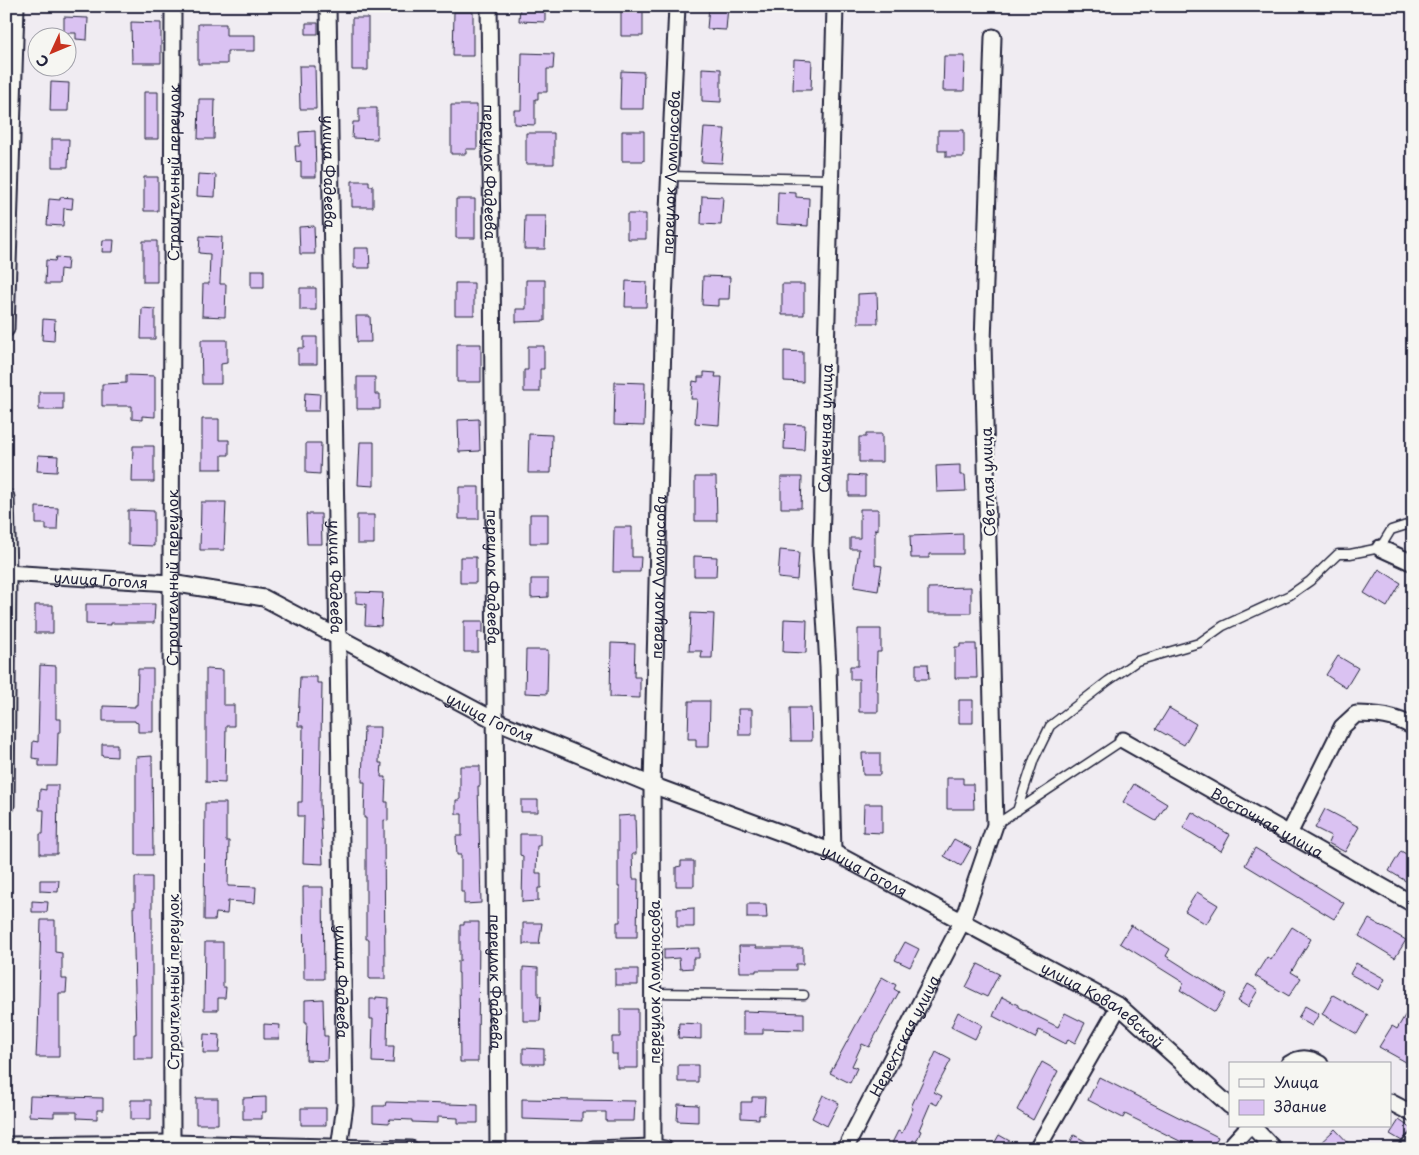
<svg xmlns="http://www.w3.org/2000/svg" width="1419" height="1155" font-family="'Playpen Sans',sans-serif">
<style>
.building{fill:#dac2f2;stroke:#22223b}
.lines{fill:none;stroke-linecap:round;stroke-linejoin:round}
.lane-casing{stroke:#22223b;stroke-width:11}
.street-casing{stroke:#22223b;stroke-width:19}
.lane{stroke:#f6f6f2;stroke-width:8}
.street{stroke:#f6f6f2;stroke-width:15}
.labels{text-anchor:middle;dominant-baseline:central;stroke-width:4.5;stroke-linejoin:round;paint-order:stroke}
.street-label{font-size:15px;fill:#22223b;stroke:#f6f6f2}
</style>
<rect width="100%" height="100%" fill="#f0ecf2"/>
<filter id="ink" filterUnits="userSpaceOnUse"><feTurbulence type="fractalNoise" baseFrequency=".02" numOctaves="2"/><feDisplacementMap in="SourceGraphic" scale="10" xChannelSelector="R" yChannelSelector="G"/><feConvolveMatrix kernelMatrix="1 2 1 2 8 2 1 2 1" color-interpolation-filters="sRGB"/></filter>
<g filter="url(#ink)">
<path class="building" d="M520 6H545V22L519 21Z
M709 6H728L726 30 707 29Z
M621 7H643V36H621Z
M454 12H473V56H453Z
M64 17 88 18 87 40 76 39V33H64Z
M352 18H368V70H352Z
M131 22 161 23V63H132Z
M306 23H318V34H306Z
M198 24H226V35H255V51H227V64H198Z
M522 53 554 54 553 69H547V92H538V99H535V125L514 124V110H521Z
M944 56H965L964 91H943Z
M794 59 812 60 811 90H793Z
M299 66H315L316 109H300Z
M702 68 721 69V102L702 101Z
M621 71 644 72 643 109H620Z
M51 82 69 83 68 111H50Z
M144 92H158V139H144Z
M199 99H215L214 139H198Z
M451 105H477V149H466V154H451Z
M359 108H377V139L352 138 353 122H359Z
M704 128 725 129 722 163 701 162Z
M938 130H964V157H946V151H938Z
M315 131 316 177H301V161L296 162 295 146H300L299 132Z
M622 131H644V161H622Z
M526 133H554V164H526Z
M52 139H69L68 167H52Z
M198 174 216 175 215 197 197 196Z
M144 177H158V211H144Z
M352 181H369V186H373V207H352Z
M778 192 796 193V197L809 198 808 226 777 224Z
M702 196 723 197 721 225 701 224Z
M60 197 73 198 72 209 64 208 63 226 47 225 49 199 60 200Z
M456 199H475V238H456Z
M627 214H646V239H627Z
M525 216H546L545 249H524Z
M314 226 315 254H300L299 227Z
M200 236 222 237 220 284H226L225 317 202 316 203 284H209L210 254 199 253Z
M103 240H114L113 252H102Z
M143 241H157V282H143Z
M354 248H369L370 268H354Z
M56 257 68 258 67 270 60 269 59 284H45L46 260 55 261Z
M251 270H264V288H251Z
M703 276 730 277 729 299H718V306L702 305Z
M526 280H545V321L516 322V309H526Z
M626 281 647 282 646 307H625Z
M455 283H474V315H455Z
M782 284H804V315H782Z
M300 288H316V310H300Z
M877 293 878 323H858V294Z
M142 308 155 309V339H141Z
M356 316H370L371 342H357Z
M43 319 55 320 54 341 42 340Z
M304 337H317V364H298V348H304Z
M201 340H227V363L221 364V384H202Z
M457 344H481V382H457Z
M528 346H544V369H540V392H524V370H528Z
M784 351 803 352V382L784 381Z
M704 372 716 373 715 377H722L719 425 695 423 697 399H691L693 381 698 382V377H704Z
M126 375 155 376V417L142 416V420L132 419V406H102V384L126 383Z
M357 377H375V394H380V409H357Z
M615 382 645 383 644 426 614 425Z
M39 392H63V410H39Z
M305 393 320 394 319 411H304Z
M202 419H219V440H229V455H222V469H202Z
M479 419 480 451 459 452 458 420Z
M785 424 805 425 804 450 784 449Z
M529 434 552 435 551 473H528Z
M866 434H882V462H859V437H866Z
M360 442H374V486L358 485Z
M306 443H321L320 474 306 473Z
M133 446H154V482H132Z
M38 455 58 456 57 472 37 471Z
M960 465V475H965L966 491 937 492 936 466Z
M849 475 865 476V496H849Z
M695 477H716L717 521H695Z
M781 477H802L801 508H781Z
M459 487H479V519H459Z
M201 502H226L224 550H200Z
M36 507 58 508 57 530H46V524H36Z
M860 509H878V530L875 529V565L882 566 878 591 854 587 859 549H850V538H860Z
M128 510 154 511V546L128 545Z
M306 514H321L322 544H307Z
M530 514H548V543H530Z
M357 515H374V544H357Z
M614 527H632V557H641L640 572H613Z
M963 534V554H929V558H911L910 536Z
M780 550 799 552 797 580 778 578Z
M694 556 717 557 716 576H694Z
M460 557H476V583H460Z
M1379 569 1401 583 1387 607 1364 593Z
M531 579H548V597L531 598Z
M971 587V613H928V588Z
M356 592 383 593 381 626 365 625 366 604 356 603Z
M86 604H155L154 623H111V625L86 624Z
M35 605H53V633H35Z
M691 613 714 614 712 658H701L702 651H689Z
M784 619 807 620 806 653 783 652Z
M464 621H483V632H478V652H464Z
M858 629H881V652H877L876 691H878V712H859V679H850V666H858Z
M611 643 635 644 634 677H640V698L610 697Z
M960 644H976L977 678H955V647H960Z
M526 650H548L547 694 525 693Z
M1338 656 1358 668 1346 688 1326 675Z
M916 664H928L929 679H916Z
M40 665 56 666V719H61V732H58L57 766H39V759L32 758 33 741 38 742Z
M138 669H153V732H138V723L135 722V721H103V706L135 707V705H137Z
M206 669 223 670V705H234V726H226L225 783 206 782Z
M300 677H317V683H322L320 802 323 864 303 863 304 816H298V802H302L303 726H298Z
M959 700H973V723H959Z
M689 701H710L709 747H696V739H688Z
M790 708H811L812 741H791Z
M1169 708 1196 724 1184 745 1156 729Z
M738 709H752V735H739Z
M364 727H380L379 763H382L381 777H386L385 802H388V821L384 820 385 979H369V939H366V818H364L365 782H362Z
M102 744H117V757L102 756Z
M862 753H880V775H863Z
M152 756 153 855H136V757Z
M460 766H480V786H478L481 903 464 904V892H461V855H457L456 836H462V814H456V800H460Z
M947 778H963V784H973L974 809H947Z
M1134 784 1167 804 1156 821 1123 802Z
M46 785H58L57 854H40V834H43L44 810H39L40 789 46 790Z
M521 800H538V812H521Z
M205 803H226V841H229L228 886 256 887 255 903 228 901 227 914 216 913 215 920H204Z
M864 804H882V833L863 832Z
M1325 809 1359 827 1345 852 1328 843 1331 836 1315 828Z
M1192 812 1230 835 1221 851 1183 828Z
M635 815 636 854H632L633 879H638L637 937H617V922H620V887H618V816Z
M520 834H540V846H537L536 873H541V888H538V901L522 902 523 856 520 855Z
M954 839 971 848 961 866 944 856Z
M1255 848 1344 903 1334 919 1245 865Z
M1401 851 1413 858V876L1409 883 1389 871Z
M681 861H694V886H676V867L681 866Z
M135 877H152V1059H134V1034H136L133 907H135Z
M40 880H59L58 892 40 891Z
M303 887H323L324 979H304Z
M1197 892 1218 905 1206 924 1185 911Z
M32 901 48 902 47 912H32Z
M747 904H766L767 918H747Z
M694 908V927H677V909Z
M1369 919 1406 940 1395 958 1359 936Z
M41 920H55V952L62 953V979H67L66 993H59V1057H36L37 1036H38Z
M464 922H479L478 1062H460L459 973H458V961H460V925H464Z
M523 923H542L539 944H523Z
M1131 925 1170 949 1166 956 1226 994 1215 1012 1180 990 1184 983 1120 943Z
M1292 927 1311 939 1291 972 1301 978 1289 996 1255 976 1267 957 1271 960Z
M205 942H223V987H226L225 998H218V1010H204Z
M905 942 919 949 910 967 895 960Z
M739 946H756V948H803V964H796V970H756V972H740Z
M699 948V958H693V968L680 969 679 958 664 959V949Z
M1356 963 1385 979 1379 990 1350 974Z
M978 964 999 974 987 997 966 987Z
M523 967 538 968V996H541L540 1021H523Z
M615 969H638V985H615Z
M882 977 896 985 894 989 899 992 869 1047 862 1044 852 1066 857 1068 850 1083 830 1073Z
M1248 984 1258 990 1248 1007 1238 1001Z
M1333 995 1368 1015 1357 1034 1322 1014Z
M376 997 388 998 387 1046H394L393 1063 372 1062 373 1019H370V999H376Z
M1002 997 1018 1005V1007L1058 1027 1065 1013 1085 1023 1075 1043 1068 1039 1066 1044 1039 1030 1035 1038 993 1016Z
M323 999 324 1036H328L327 1061 306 1060 307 1022H305V1000Z
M1413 1002V1066L1379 1047 1392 1026 1397 1029Z
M1305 1006 1319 1014 1312 1026 1298 1018Z
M620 1009H638V1068H617V1054H612V1037H620Z
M743 1011 804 1013V1030L763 1029V1034H743Z
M958 1012 982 1025 975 1039 951 1027Z
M679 1023 701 1024V1039L678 1038Z
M264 1024 280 1025 279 1039H264Z
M204 1034 220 1035 219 1053H203Z
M523 1048 544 1049V1064H523Z
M936 1052 951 1060 934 1092 942 1096 937 1105 931 1102 919 1130 921 1131 916 1142 913 1140 909 1149H906L892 1143 898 1131 902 1133 913 1108 911 1107Z
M1042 1062 1058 1071 1033 1120 1017 1110Z
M678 1065H698V1082H678Z
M1099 1077 1218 1137 1212 1149H1196L1125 1114 1123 1118 1088 1100Z
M823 1095 839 1103 827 1126 812 1118Z
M30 1096 103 1098V1110H97V1119L77 1118V1112H54V1117L29 1116Z
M266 1097V1112H262V1119H243V1098Z
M752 1097H765L764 1115H759V1119L741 1118V1102H752Z
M196 1098H218V1124H196Z
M522 1099 635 1101 634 1121H606V1112H582V1121L522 1119Z
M131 1100H151V1119H131Z
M386 1102 478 1105V1123H458V1118L437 1117V1123L412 1122V1120L390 1119 389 1123 373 1122V1106H385Z
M678 1104 698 1105V1122L677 1121Z
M301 1108H326V1125H301Z
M1399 1120 1412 1129 1402 1141 1390 1134Z
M1335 1129 1354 1149H1314Z
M999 1135 1024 1149H991Z
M1074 1135 1099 1149H1067Z"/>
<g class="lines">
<defs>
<path id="lane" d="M669 176 830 179
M1017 811 1034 759 1050 726 1108 681 1137 661 1199 643 1223 626 1290 595 1310 581 1338 554H1350L1380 548 1391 530 1413 523
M995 825 1123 740
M653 993 804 995"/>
<g id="street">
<path id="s1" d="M328 6 345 1105 339 1149"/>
<path id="s2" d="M489 6 492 245 498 1149"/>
<path d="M6 329 16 6"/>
<path d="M6 497 8 573 6 806"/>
<path d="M1380 548 1413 563"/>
<path id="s3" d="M6 573 171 583 264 598 494 720 652 785 833 852 1119 1006 1230 1106"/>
<path id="s4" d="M1123 740 1413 904"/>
<path d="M1289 834 1342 727 1356 714C1377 714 1395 716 1413 727"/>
<path id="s5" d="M833 852 828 666 821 549 835 6"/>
<path d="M1289 1064C1300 1057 1308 1057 1320 1064"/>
<path d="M1390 1102 1413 1114"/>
<path d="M1252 1126 1274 1149"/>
<path d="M6 1145 172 1143 411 1149"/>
<path id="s6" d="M653 1147 652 785 664 301 677 6"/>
<path id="s7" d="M172 1149 171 583 173 6"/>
<path d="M593 1149 653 1147 665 1149"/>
<path id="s8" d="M845 1149 962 922 995 825 983 343 993 37"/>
<path d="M1037 1149 1119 1006"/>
<path d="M1228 1149 1249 1126"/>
<path d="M1407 1149 1413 1142"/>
</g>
</defs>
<use href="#lane" class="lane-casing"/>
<use href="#street" class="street-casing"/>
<use href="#lane" class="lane"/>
<use href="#street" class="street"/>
</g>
</g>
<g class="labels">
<g class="street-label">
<text stroke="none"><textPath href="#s6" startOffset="975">переулок Ломоносова</textPath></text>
<text stroke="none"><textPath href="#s7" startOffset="976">Строительный переулок</textPath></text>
<text stroke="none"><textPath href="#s1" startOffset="166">улица Фадеева</textPath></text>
<text stroke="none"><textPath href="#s2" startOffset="166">переулок Фадеева</textPath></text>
<text stroke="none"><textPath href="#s5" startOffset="424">Солнечная улица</textPath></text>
<text transform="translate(987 482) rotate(-92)">Светлая улица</text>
<text stroke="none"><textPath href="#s2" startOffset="571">переулок Фадеева</textPath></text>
<text stroke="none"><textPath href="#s6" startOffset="570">переулок Ломоносова</textPath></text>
<text stroke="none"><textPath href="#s7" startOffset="571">Строительный переулок</textPath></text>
<text stroke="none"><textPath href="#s1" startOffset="571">улица Фадеева</textPath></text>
<text stroke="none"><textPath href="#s3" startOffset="95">улица Гоголя</textPath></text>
<text stroke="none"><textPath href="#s3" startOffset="515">улица Гоголя</textPath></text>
<text stroke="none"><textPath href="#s4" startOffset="166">Восточная улица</textPath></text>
<text stroke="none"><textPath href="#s3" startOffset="920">улица Гоголя</textPath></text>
<text transform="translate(172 982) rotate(-90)">Строительный переулок</text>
<text stroke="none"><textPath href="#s2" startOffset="976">переулок Фадеева</textPath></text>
<text transform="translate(653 982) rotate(-90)">переулок Ломоносова</text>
<text stroke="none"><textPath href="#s1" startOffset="976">улица Фадеева</textPath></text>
<text stroke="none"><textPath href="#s3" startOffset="1194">улица Ковалевской</textPath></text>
<text stroke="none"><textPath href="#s8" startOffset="128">Нерехтская улица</textPath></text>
</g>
</g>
<rect width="1419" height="1155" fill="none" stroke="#f6f6f2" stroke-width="25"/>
<rect x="12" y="12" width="1394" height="1130" fill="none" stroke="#22223b" stroke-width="2" filter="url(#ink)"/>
<rect x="1229" y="1062" width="162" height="65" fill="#f6f6f2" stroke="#a1a1a9"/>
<rect x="1239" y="1079" width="25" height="8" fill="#f6f6f2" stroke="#a1a1a9"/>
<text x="1274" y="1088" font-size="15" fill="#22223b">Улица</text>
<rect x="1239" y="1100" width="25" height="15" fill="#dac2f2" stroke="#a1a1a9"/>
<text x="1274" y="1112" font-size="15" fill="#22223b">Здание</text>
<g transform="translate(52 52) rotate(226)"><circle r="24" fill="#f6f6f2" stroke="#a1a1a9"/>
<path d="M0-4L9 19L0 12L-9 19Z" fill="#c8321e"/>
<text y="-8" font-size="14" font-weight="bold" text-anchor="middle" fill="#22223b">С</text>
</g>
</svg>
